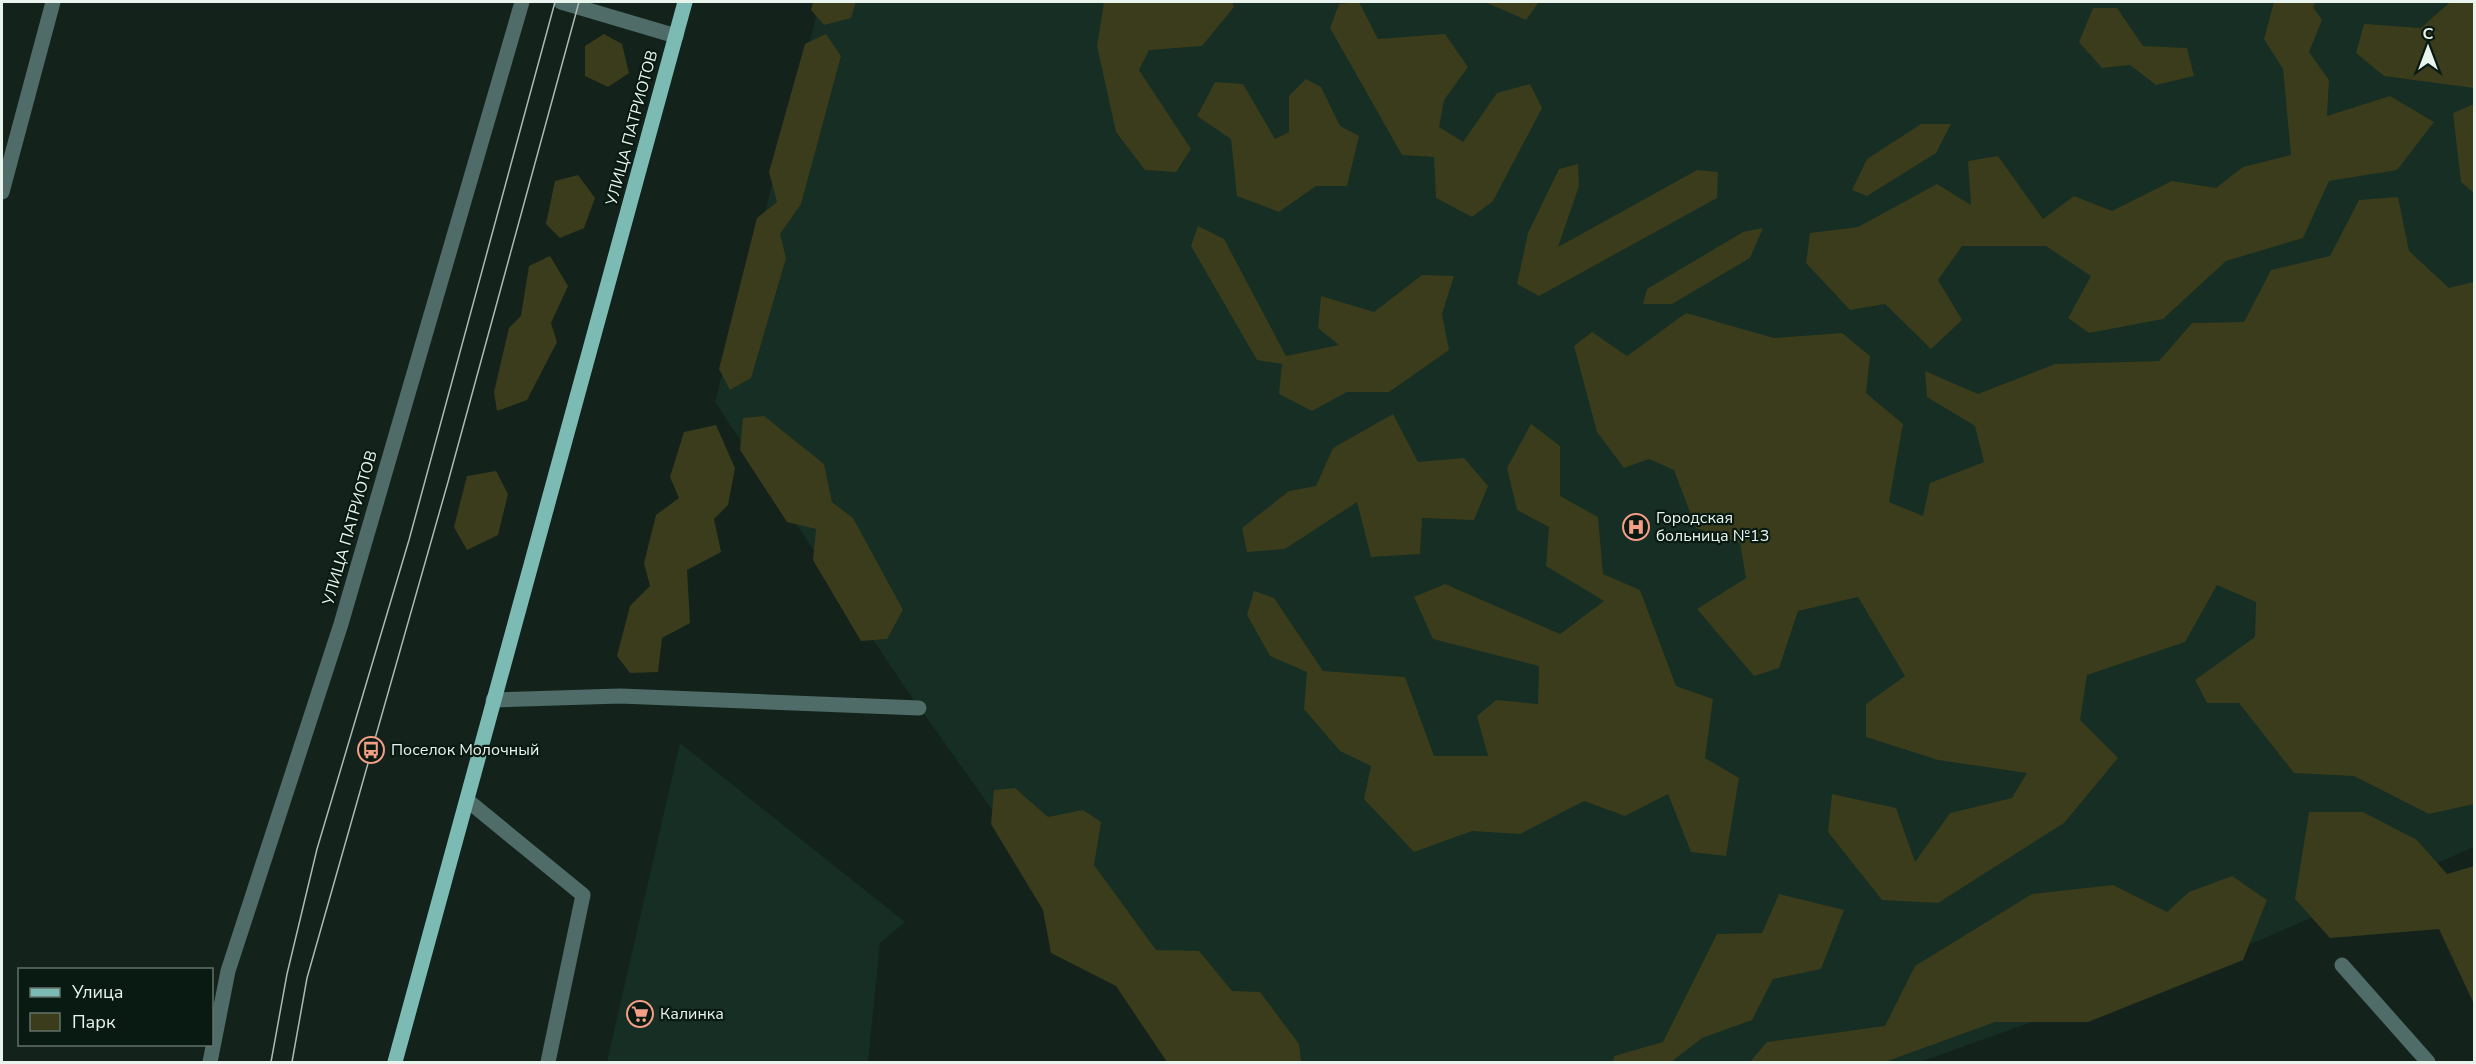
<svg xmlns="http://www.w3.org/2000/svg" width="2476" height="1064" font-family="'Nunito Sans',sans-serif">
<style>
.built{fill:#162e23}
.green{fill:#3a3c1b}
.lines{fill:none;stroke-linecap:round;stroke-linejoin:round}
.minor{stroke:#4f6c69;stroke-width:15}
.major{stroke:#7cbbb4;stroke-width:15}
.tram{stroke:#adb9b3;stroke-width:1.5}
.labels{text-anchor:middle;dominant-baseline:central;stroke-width:4.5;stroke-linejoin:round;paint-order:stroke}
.street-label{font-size:16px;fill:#e9f4ee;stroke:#091a12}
.poi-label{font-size:16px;fill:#e9f4ee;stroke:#091a12;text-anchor:start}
</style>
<rect width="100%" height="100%" fill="#13231b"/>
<path class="built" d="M820 2H2474V847L2258 941 1920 1062H1198L1041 878 904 686 715 402Z
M680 743 905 922 880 943 868 1062H607Z"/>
<path class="green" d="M813 2H856L851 18 824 25 811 10Z
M1104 2H1232L1234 7 1202 46 1149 50 1139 70 1191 149 1176 172 1145 170 1116 132 1097 46Z
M1359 2 1378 39 1445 34 1468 67 1444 100 1439 127 1463 142 1497 93 1530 84 1542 108 1493 201 1472 217 1436 198 1434 157 1402 155 1330 28 1339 4Z
M1485 2H1539L1526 20Z
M2274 2H2316L2313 7 2322 20 2309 52 2329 80 2327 116 2390 96 2434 122 2397 170 2329 181 2303 238 2226 261 2163 319 2089 333 2068 318 2091 276 2046 246H1962L1938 280 1962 320 1931 349 1885 304 1850 310 1806 263 1810 233 1858 227 1937 184 1971 205 1968 161 1998 156 2043 219 2074 196 2112 211 2172 181 2216 188 2243 167 2291 155 2283 69 2264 39Z
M2450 2H2474V88L2384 76 2356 53 2364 24 2421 28Z
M2093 8H2117L2143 46 2187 48 2194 76 2156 85 2130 65 2102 68 2079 42Z
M604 34 622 44 629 73 608 87 585 76V46Z
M826 34 841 56 801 204 780 234 786 258 751 378 730 390 719 369 757 218 777 202 769 172 805 44Z
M1306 79 1321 87 1340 126 1359 136 1347 186H1316L1279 212 1237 196 1231 139 1197 116 1215 82 1243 84 1275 139 1289 132V96Z
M2474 104V193L2461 182 2453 113Z
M1921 124H1951L1936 153 1867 196 1852 190 1867 159Z
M1578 164 1579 186 1558 247 1697 170 1718 172 1717 198 1539 296 1517 284 1528 233 1559 169Z
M578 175 595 198 584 228 560 238 546 224 555 181Z
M2398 197 2409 251 2449 288 2474 282V804L2429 814 2354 776 2294 773 2239 703H2207L2195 680 2255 637 2256 602 2217 585 2185 642 2087 675 2080 720 2118 758 2064 823 1938 903 1882 900 1828 832 1832 794 1896 808 1915 862 1950 813 2012 798 2027 773 1938 760 1866 737V704L1905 676 1858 597 1798 611 1779 668 1754 676 1697 609 1746 578 1740 543 1696 528 1674 470 1649 459 1624 468 1597 432 1574 346 1592 332 1627 356 1686 313 1774 338 1842 333 1870 356 1866 393 1903 424 1889 502 1923 516 1930 483 1984 462 1975 426 1927 397 1925 371 1978 394 2055 364 2159 361 2192 323 2244 322 2271 270 2330 256 2359 200Z
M1198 226 1224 239 1286 356 1339 345 1318 328 1321 296 1374 312 1422 275 1454 276 1442 314 1449 350 1389 392H1347L1312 411 1279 394 1282 364 1257 360 1191 246Z
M1763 228 1750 258 1672 304H1643L1647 289 1743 232Z
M550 256 568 286 551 323 557 342 527 400 497 411 494 392 509 328 521 316 529 266Z
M1393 414 1418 462 1464 458 1488 486 1474 520 1422 518 1420 554 1371 557 1357 502 1285 549 1247 552 1242 528 1289 491 1316 486 1333 448Z
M764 416 824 464 832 502 853 518 903 610 887 639 861 641 813 560 816 529 787 522 740 450 743 418Z
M1531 424 1560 446V496L1598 517 1603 574 1640 590 1676 686 1713 699 1705 758 1739 778 1726 856 1691 852 1668 794 1625 816 1584 801 1520 834 1472 831 1414 852 1364 799 1371 766 1340 751 1304 709 1307 672 1270 656 1247 615 1254 591 1274 598 1323 671 1405 677 1434 756H1488L1477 716 1496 700 1538 704 1539 666 1433 639 1414 597 1445 584 1560 634 1604 601 1546 566 1549 527 1517 510 1507 468Z
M716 425 735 468 728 505 714 519 721 552 687 570 690 623 662 638 658 672 630 673 617 656 630 606 650 586 644 563 656 515 679 498 670 477 684 432Z
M496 471 508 494 498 535 467 550 454 527 467 476Z
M1015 788 1048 817 1083 810 1101 822 1094 865 1156 950 1199 951 1232 991 1260 992 1299 1044 1301 1062H1167L1116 986 1051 953 1043 910 991 824 994 790Z
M2309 812H2363L2417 840 2447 874 2474 866V1004L2439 929 2330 938 2295 899Z
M2232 876 2267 900 2243 960 2088 1022H1995L1885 1062H1750L1767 1042 1885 1026 1915 966 2032 894 2113 885 2167 912 2189 892Z
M1779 894 1844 910 1821 969 1773 979 1752 1020 1702 1038 1671 1062H1613L1614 1056 1663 1042 1717 934 1762 933Z"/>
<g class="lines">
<path class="minor" d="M561 2 676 36
M2 192 53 2
M493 700 620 696 919 708
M467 800 583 895 548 1062
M2342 965 2428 1062
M210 1062 228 971 341 624 522 2"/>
<path class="major" d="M395 1062 685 2"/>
<path class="tram" d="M271 1062 287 974 317 849 409 540 555 2
M292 1062 307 978 448 482 579 2"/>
</g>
<defs>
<symbol id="hospital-ring" viewBox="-11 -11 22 22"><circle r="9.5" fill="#091a12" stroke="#f49e86" stroke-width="1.5"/><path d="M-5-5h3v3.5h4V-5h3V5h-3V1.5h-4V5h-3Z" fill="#f49e86"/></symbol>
<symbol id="bus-ring" viewBox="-11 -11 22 22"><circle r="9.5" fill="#091a12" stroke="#f49e86" stroke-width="1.5"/><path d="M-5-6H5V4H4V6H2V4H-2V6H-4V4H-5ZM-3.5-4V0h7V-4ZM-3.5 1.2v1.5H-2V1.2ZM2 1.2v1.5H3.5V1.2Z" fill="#f49e86"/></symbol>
<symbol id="supermarket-ring" viewBox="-11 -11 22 22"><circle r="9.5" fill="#091a12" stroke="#f49e86" stroke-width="1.5"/><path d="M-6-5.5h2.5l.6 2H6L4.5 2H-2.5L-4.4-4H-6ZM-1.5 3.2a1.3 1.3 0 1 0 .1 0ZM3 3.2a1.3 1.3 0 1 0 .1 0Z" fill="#f49e86"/></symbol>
</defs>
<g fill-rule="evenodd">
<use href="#hospital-ring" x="1621" y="512" width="30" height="30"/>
<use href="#bus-ring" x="356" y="735" width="30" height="30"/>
<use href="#supermarket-ring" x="625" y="999" width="30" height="30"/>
</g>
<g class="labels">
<g class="street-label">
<text transform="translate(632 128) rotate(-75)">УЛИЦА ПАТРИОТОВ</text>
<text transform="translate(350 528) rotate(-74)">УЛИЦА ПАТРИОТОВ</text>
</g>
<g class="poi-label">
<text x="1656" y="518">Городская<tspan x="1656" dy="18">больница №13</tspan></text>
<text x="391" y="750">Поселок Молочный</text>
<text x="660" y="1014">Калинка</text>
</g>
</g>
<rect width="2476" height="1064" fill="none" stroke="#e9f4ee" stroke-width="6"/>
<rect x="18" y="968" width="195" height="78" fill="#091a12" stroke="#63716a" stroke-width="1.5"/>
<rect x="30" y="988" width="30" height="9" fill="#7cbbb4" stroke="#63716a" stroke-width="1.5"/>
<text x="72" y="998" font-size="18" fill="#e9f4ee">Улица</text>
<rect x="30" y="1013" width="30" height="18" fill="#3a3c1b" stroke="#63716a" stroke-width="1.5"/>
<text x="72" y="1028" font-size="18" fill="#e9f4ee">Парк</text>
<g transform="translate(2428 48)" stroke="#091a12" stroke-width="4.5" paint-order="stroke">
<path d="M0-4.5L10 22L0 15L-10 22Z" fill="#e9f4ee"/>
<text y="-9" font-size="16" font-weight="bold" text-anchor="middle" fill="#e9f4ee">С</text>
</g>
</svg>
